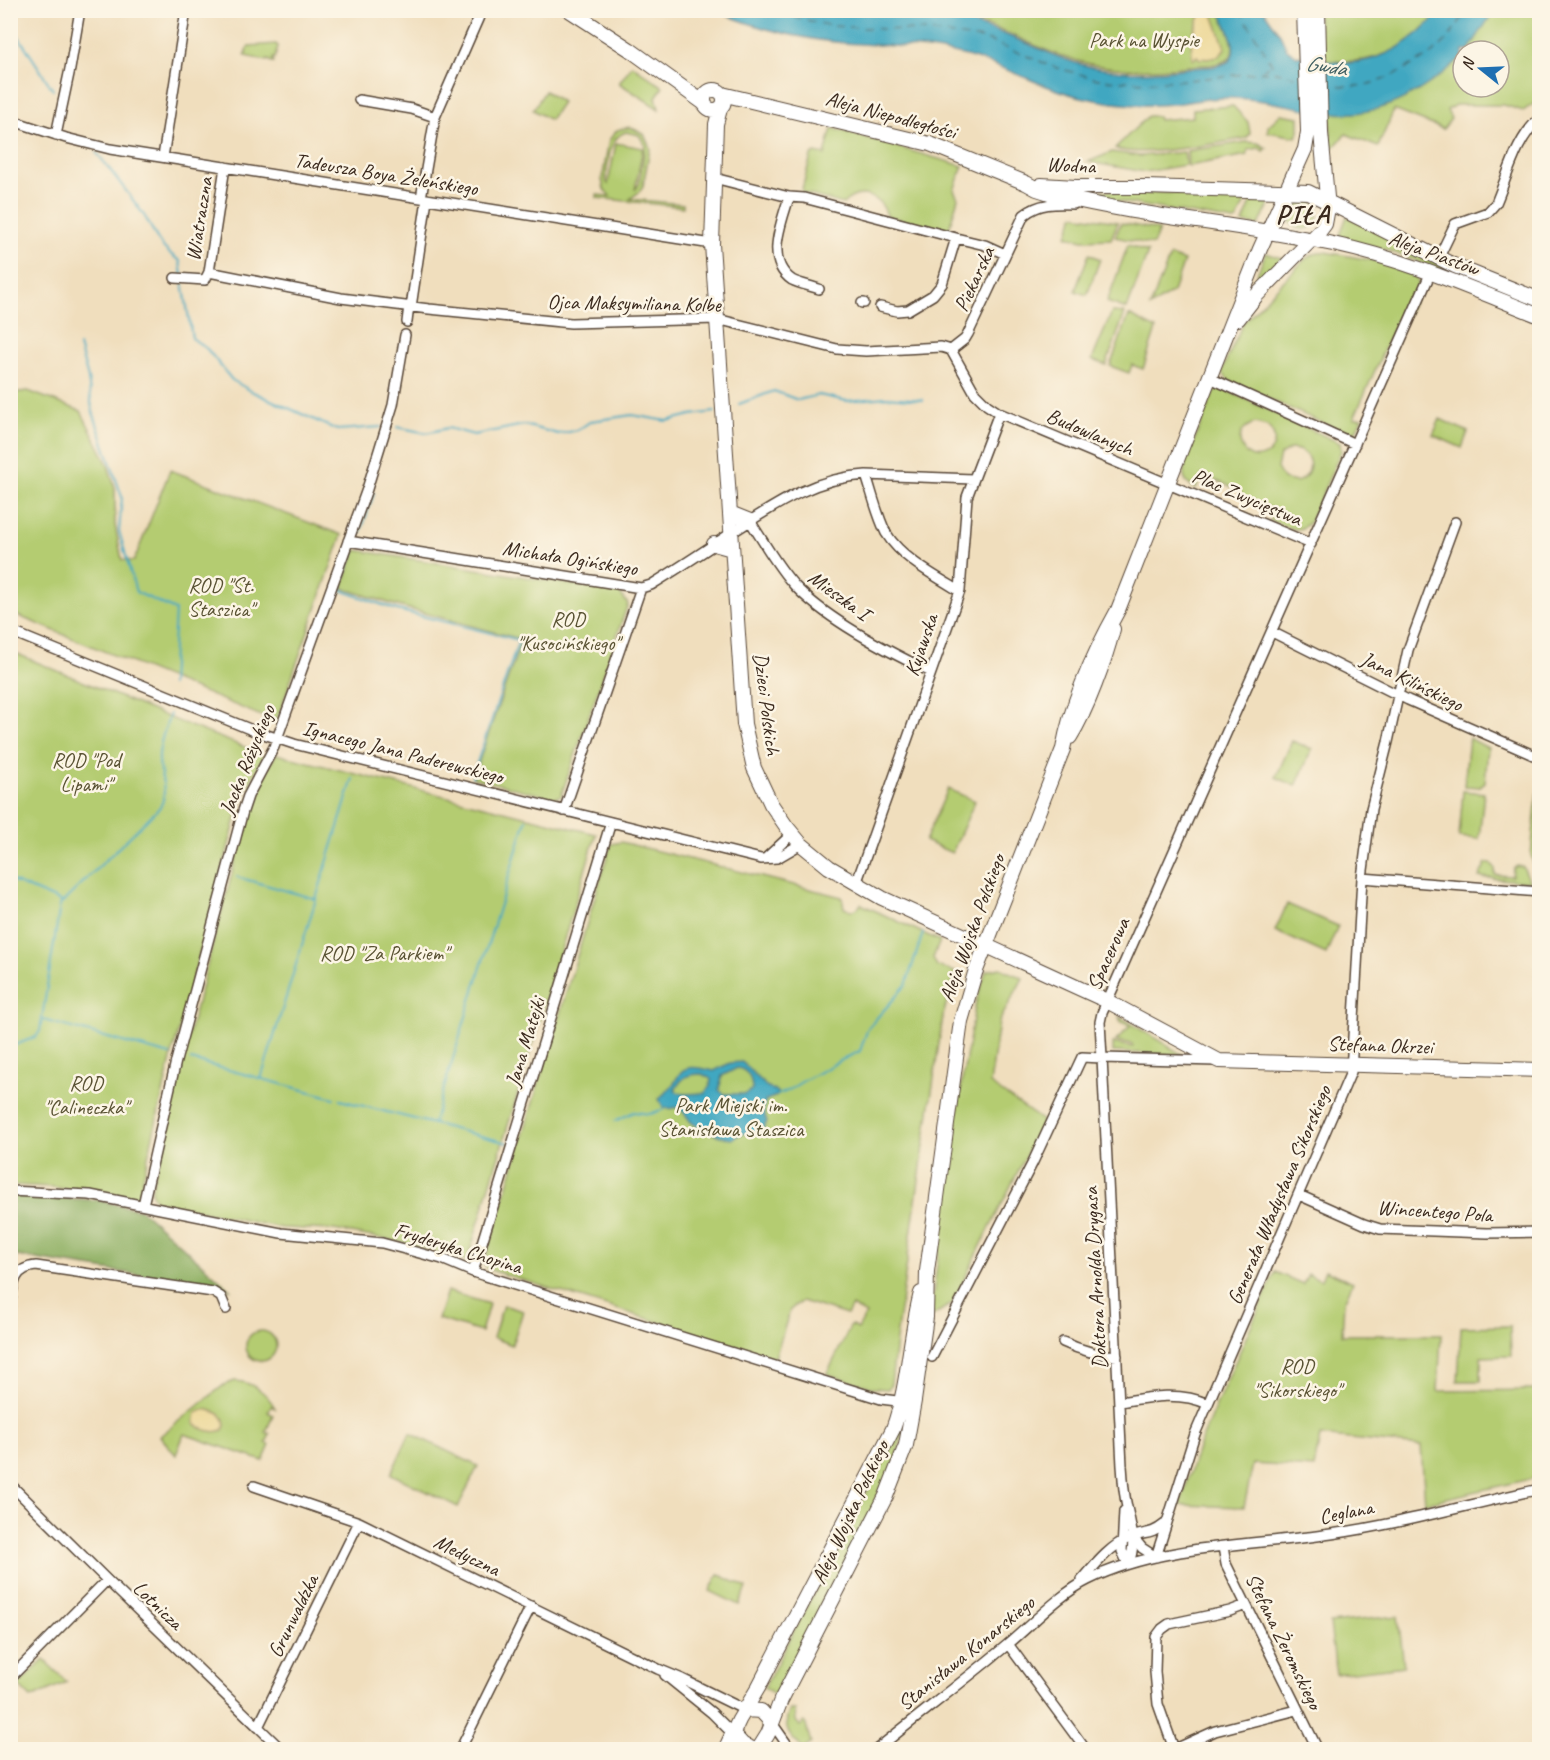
<svg xmlns="http://www.w3.org/2000/svg" width="1550" height="1760" font-family="Caveat,sans-serif">
<style>
.green{fill:#b4cc71;stroke:#787b48;stroke-width:1.5;fill-rule:evenodd}
.forest{fill:#8fb063;stroke:#656d40;stroke-width:1.5}
.sand{fill:#eeda9e;stroke:#94825e;stroke-width:1.5}
.water{fill:#41a7c1;stroke:#3e6870;stroke-width:1.5;fill-rule:evenodd}
.lines{fill:none;stroke-linecap:round;stroke-linejoin:round}
.stream{stroke:#41a7c1;stroke-width:2}
.ferry{stroke:#3d5c5f;stroke-width:1.5;stroke-dasharray:8 6;stroke-linecap:butt}
.street-casing{stroke:#564536;stroke-width:12}
.secondary-casing{stroke:#564536;stroke-width:16}
.street{stroke:#fff;stroke-width:9}
.secondary{stroke:#fff;stroke-width:14}
.labels{text-anchor:middle;dominant-baseline:central;stroke-width:5;stroke-linejoin:round;paint-order:stroke}
.park-label{font-size:21px;fill:#595233;stroke:#fcf5e5}
.street-label{font-size:21px;fill:#3b2a1e;stroke:#fcf5e5}
.water-label{font-size:22px;font-style:italic;fill:#3d5c5f;stroke:#fcf5e5}
.district-label{font-size:27px;font-weight:bold;letter-spacing:1.5px;fill:#3b2a1e;stroke:#fcf5e5}
</style>
<rect width="100%" height="100%" fill="#fcf5e5"/>
<filter id="ink" filterUnits="userSpaceOnUse"><feTurbulence type="fractalNoise" baseFrequency=".0167" numOctaves="2"/><feDisplacementMap in="SourceGraphic" scale="12" xChannelSelector="R" yChannelSelector="G"/><feConvolveMatrix kernelMatrix="1 2 1 2 8 2 1 2 1" color-interpolation-filters="sRGB"/></filter>
<filter id="wash" filterUnits="userSpaceOnUse"><feTurbulence type="fractalNoise" baseFrequency=".008" numOctaves="4" result="noise"/><feDisplacementMap in="SourceGraphic" scale="24" xChannelSelector="R" yChannelSelector="G"/><feGaussianBlur stdDeviation="1.35" result="paint"/><feColorMatrix in="noise" values="0 0 0 0 0 0 0 0 0 0 0 0 0 0 0 0 0 1.4 0 .05"/><feComposite in="paint" operator="in"/></filter>
<g filter="url(#wash)">
<rect width="100%" height="100%" fill="#f0debd"/>
<path class="green" d="M872 11H1220C1225 25 1240 46 1229 59 1217 66 1202 65 1189 66 1145 72 1104 71 1062 56 1033 46 1006 30 976 22 942 13 907 11 872 11Z
M1318 11H1440C1406 52 1372 67 1319 60Z
M1493 11H1539V100L1523 111 1504 105H1455L1447 110 1451 119 1443 129 1394 110 1378 147 1346 134 1331 150 1330 112 1463 55V87H1499V51H1466Z
M276 44 278 46 275 58H273L274 63 268 60 267 61 245 56 249 46Z
M632 65 663 87 656 97 659 109 619 83Z
M545 91 562 102 550 120 533 110Z
M1233 106 1248 122 1250 133 1247 138C1220 143 1137 159 1115 148L1148 116H1158L1159 120 1193 117V109Z
M1281 114 1299 117V132L1296 137 1268 132V126Z
M630 127 644 134 650 148 643 186 639 192 630 199 683 204V207L597 198V195L610 196 604 189 602 180 609 140 617 130ZM626 132 639 135 645 145 639 184 635 190 643 148 616 143 608 184 606 180C608 164 608 137 626 132Z
M832 128 963 166 954 190 958 198 948 232 887 216C881 195 859 188 843 204L803 193 802 189 811 156 815 153 825 155Z
M1246 142 1258 143 1267 148 1264 149V152L1259 148 1248 150 1247 155 1188 166 1187 151Z
M1112 152 1140 156 1184 152 1186 165 1145 172 1088 162Z
M1073 190 1248 195 1237 220 1234 221 1075 194Z
M1254 195 1273 197 1259 225 1243 223Z
M1288 214a15 15 0 1 1 30 0a15 15 0 1 1-30 0Z
M1074 215 1118 222 1111 239 1083 240 1067 236Z
M1347 216 1450 269 1448 273 1387 250 1338 240Z
M1121 223 1159 230 1153 245 1115 237Z
M1128 245 1148 252 1127 309 1107 302Z
M1325 252 1400 265 1415 272C1423 287 1414 300 1408 314L1399 316 1354 418H1362L1356 431 1349 435 1229 381 1222 373 1223 368 1243 323 1305 259 1314 254Z
M1266 253 1285 259 1249 293Z
M1089 254 1100 259 1087 295 1075 291Z
M1170 256 1184 261 1173 292 1150 307Z
M1112 312 1125 313 1106 365 1092 360Z
M1129 315 1156 329 1143 369 1132 365 1129 373 1110 366Z
M1221 388 1340 443 1341 451 1311 520C1300 537 1284 526 1270 520L1274 510 1244 497 1239 490 1202 475 1196 489C1183 483 1182 476 1185 463L1214 392ZM1255 423 1267 426C1291 448 1250 475 1240 442 1240 431 1245 426 1255 423ZM1290 449C1313 448 1317 476 1296 482L1283 479 1277 468 1280 455Z
M28 391 81 411 108 465 115 488V525L122 560 134 561 170 470 342 535 276 722 11 613V393Z
M1440 419 1468 432 1462 448 1433 435Z
M356 550 619 592 628 604 561 796 554 798 473 778 521 641 520 639 398 606 342 588Z
M10 651 180 722 260 753 263 757 245 793 237 815 171 1059 139 1195 135 1199 52 1187 11 1185Z
M1469 738 1488 748 1485 782 1479 787 1464 786Z
M1292 741 1312 749 1296 786 1276 777Z
M276 754 596 834 467 1261 406 1243 334 1230 281 1228 156 1201 151 1192 183 1055 252 799Z
M948 789 975 801 952 853 925 841Z
M1463 791 1484 793 1479 839 1459 837Z
M1539 791V883L1531 855 1537 794Z
M621 842 842 897 844 908 851 911 858 908 861 904 940 941 933 958 937 966 955 972 943 1016 898 1324 891 1384 888 1389 874 1388 827 1374 851 1325 858 1329 866 1314 852 1306 847 1315 802 1301 790 1310 775 1358 487 1269 484 1264 611 844Z
M1486 863H1491L1495 868V875L1512 876 1513 869 1517 866 1523 867 1530 882 1479 877Z
M1287 904 1338 926 1326 954 1275 931Z
M1000 968 1023 978 999 1022 990 1084 1043 1121 952 1304 930 1317 961 1086 976 1002 986 971Z
M1119 1017C1141 1028 1161 1043 1183 1055L1113 1052V1043L1133 1047 1132 1044 1116 1041 1130 1026 1121 1022Z
M1325 1270 1353 1282 1344 1302 1342 1335H1441L1438 1391 1539 1390V1477L1425 1503 1421 1446 1320 1436 1314 1468 1253 1464 1244 1507 1180 1505 1198 1448 1216 1405 1275 1272 1303 1284 1308 1274 1321 1280Z
M447 1291 489 1304 481 1332 438 1319Z
M503 1305 523 1311 512 1345 493 1338Z
M1510 1326 1511 1356 1481 1357V1381H1458L1461 1327Z
M246 1346a15 15 0 1 1 30 0a15 15 0 1 1-30 0Z
M235 1381C253 1382 267 1393 275 1408L271 1406 268 1412 273 1415 266 1432 270 1434 266 1443 270 1445 263 1461 184 1434 176 1455 160 1436 224 1385Z
M903 1423 906 1424 891 1475 778 1696 764 1688Z
M410 1433 478 1466 458 1507 391 1474Z
M718 1574 747 1588 739 1605 710 1591Z
M1398 1616 1404 1666 1336 1674 1330 1623Z
M44 1660 67 1682 31 1698 18 1685Z
M790 1710H795L796 1721 800 1726 805 1722 811 1743 804 1749C790 1738 781 1728 790 1710Z"/>
<path class="forest" d="M11 1196 96 1200 141 1210 230 1289 11 1255Z"/>
<path class="sand" d="M1202 10 1212 11 1225 48 1219 56 1200 59 1197 56 1193 60C1188 35 1195 32 1202 10Z
M205 1409C215 1412 225 1413 225 1426L223 1430C214 1434 200 1430 194 1422L196 1413Z"/>
<path class="water" d="M839 10C880 14 920 13 961 21 996 28 1027 44 1059 57 1101 74 1145 74 1189 68 1202 67 1218 68 1229 61 1241 48 1225 25 1220 11H1264L1280 34 1287 49 1297 56C1312 58 1328 62 1343 63 1383 63 1416 40 1440 11H1494L1468 51H1463V56C1430 88 1382 118 1334 113 1299 110 1266 98 1230 98 1210 97 1191 102 1172 104 1142 107 1110 104 1081 97 1040 88 1003 64 962 55 923 46 884 46 844 43 800 39 757 29 717 11Z
M742 1062 766 1086 777 1092V1096L766 1100 763 1109 767 1122 760 1134C750 1131 740 1133 732 1139 725 1139 696 1127 691 1122 686 1116 685 1112 678 1107L669 1109 663 1107 659 1099C663 1093 669 1091 673 1085 676 1081 677 1076 681 1072 689 1064 705 1069 714 1071L730 1063ZM737 1068C748 1069 752 1080 752 1090L746 1094H724L719 1090 722 1076ZM702 1074 711 1079 710 1086 705 1093 685 1094 677 1092 675 1090C682 1077 687 1074 702 1074Z"/>
<g class="lines">
<path class="stream" d="M10 23 53 90
M97 153C113 174 130 195 145 217 158 238 157 246 180 261L182 276
M183 282 192 338 207 349 232 380 253 392 337 430 381 427
M79 346 88 378 92 409 122 497 119 531 136 592 175 610 171 685
M739 404 774 391 798 400 819 395 847 401 886 397 923 400
M397 427 426 433 448 428 474 435 524 425 558 434 578 430 591 421 632 415 667 421 691 415 715 412
M360 534 374 493
M343 578 353 552
M340 585 341 590 397 610 519 640 472 777
M237 877 316 899
M10 880 62 902
M43 1020 170 1055
M10 1047 36 1037 40 1031 60 905 160 807C170 790 158 775 159 756 159 742 166 727 170 714
M191 1060 334 1098
M261 1079 353 778
M777 1095C789 1092 793 1087 803 1081 822 1071 840 1060 860 1051L868 1028 906 985 923 933
M340 1100 508 1143
M615 1121 634 1112 650 1114 664 1109
M433 1124 526 820"/>
<path class="ferry" d="M766 10 831 26 922 31 984 39 1057 68 1102 80 1145 82 1188 80 1262 72H1277L1299 77
M1240 10 1276 71
M1262 71 1267 67 1268 58
M1325 83C1360 91 1381 83 1412 65 1420 60 1429 56 1436 50 1449 40 1458 24 1467 10"/>
</g>
</g>
<g filter="url(#ink)">
<g class="lines">
<defs>
<path id="street" d="M359 100 412 109 435 117
M10 120 66 138 110 149 712 244
M56 135 70 69 80 10
M163 157 186 10
M714 178 789 197 804 198 956 238 942 284 933 295 908 310 897 311 880 307
M789 197C782 222 764 261 792 280 800 284 811 286 819 289
M421 198 435 117 482 10
M956 238 985 245 1005 254
M1439 257 1455 224 1488 212 1496 203C1508 175 1516 139 1540 118
M209 272 341 298 429 309 571 323 717 319 837 349 866 351 941 347 951 350
M175 278 205 280 209 272 225 167
M862 303H864
M411 307 427 199
M407 322 409 306
M951 350 975 393 987 405 999 413 1311 544
M951 350 965 339 968 334 1024 215C1039 203 1055 203 1074 204
M1210 378 1355 444
M866 475C872 493 877 515 886 533 901 558 935 576 960 591
M750 521C764 542 777 567 795 586 826 619 889 652 931 672
M348 541 641 588 651 585C679 568 706 550 733 532 775 505 813 478 866 475L973 479
M10 631 252 730 294 744 761 859 777 858 801 844
M1272 632 1408 700 1540 758
M564 811 641 588
M766 858 792 834
M1362 878 1540 892
M856 884 960 591 967 497 999 413
M10 1191 90 1195 281 1233 382 1243 442 1259 473 1272 881 1399 897 1401 904 1406
M1299 1195 1364 1224 1380 1229 1487 1233 1540 1232
M143 1205 176 1061 243 811 248 796 274 747 367 489 393 405 405 335
M473 1272 611 822
M10 1307C13 1287 12 1268 36 1266L213 1292 221 1297 226 1309
M1063 1342C1082 1351 1097 1355 1117 1356
M932 1357 1032 1164 1082 1057 1102 1058 1100 1022 1102 1013 1431 272
M1120 1402C1149 1397 1180 1391 1208 1404
M10 1484 107 1580 282 1750
M254 1486 359 1522 658 1669 682 1679 745 1710
M1124 1511 1122 1551 1128 1564
M1133 1537 1142 1548 1156 1557
M1223 1547 1226 1564 1318 1750
M1156 1557 1195 1434 1351 1072 1362 878 1371 809 1388 742 1408 650 1455 522
M1128 1564C1139 1542 1128 1519 1125 1496 1123 1486 1123 1476 1122 1466L1102 1058 1216 1061
M1082 1580C1095 1565 1110 1546 1129 1538 1144 1531 1149 1537 1165 1524
M1008 1644 1086 1750
M665 1675 712 1713 733 1734
M10 1678 107 1580
M772 1723 791 1750
M258 1727 359 1522
M1174 1749 1158 1704 1155 1672 1156 1637 1162 1629 1169 1624 1230 1611 1246 1605
M460 1750 531 1606
M876 1750C919 1715 964 1681 1007 1645 1030 1626 1061 1593 1088 1580 1161 1544 1252 1546 1331 1534 1401 1524 1470 1504 1540 1489
M1173 1750 1215 1731 1297 1710"/>
<path id="secondary" d="M569 10 629 49 704 103
M704 100a10 10 0 1 1 20 0a10 10 0 1 1-20 0Z
M722 94 930 144 1026 183 1037 189 1059 196C1149 218 1242 224 1333 244 1405 259 1472 289 1540 316
M720 109 716 124 712 244 744 724 754 768 771 804 786 826 801 844 829 867 882 898 1107 1001 1219 1061 1540 1070
M1041 185 1076 187H1145L1308 192 1455 266 1540 300
M1238 319 1256 296 1319 232 1325 224 1328 208 1321 133 1318 10
M730 513 750 521
M714 544 732 549
M1070 737C1087 710 1105 660 1113 629
M745 1710 761 1711 772 1723
M733 1734 743 1745 755 1750
M725 1750 739 1720 758 1688 893 1429C909 1385 909 1338 921 1293
M758 1750 768 1734 781 1700 886 1496 906 1445 914 1401 926 1317 927 1271 961 1021 975 973 1063 749C1072 700 1094 653 1118 610L1260 249 1305 149 1308 132 1304 10"/>
</defs>
<use href="#street" class="street-casing"/>
<use href="#secondary" class="secondary-casing"/>
<use href="#street" class="street"/>
<use href="#secondary" class="secondary"/>
</g>
</g>
<g class="labels">
<g class="park-label">
<text x="1144" y="40">Park na Wyspie</text>
<text x="221" y="585">ROD "St.<tspan x="221" dy="24">Staszica"</tspan></text>
<text x="568" y="619">ROD<tspan x="568" dy="24">"Kusocińskiego"</tspan></text>
<text x="86" y="760">ROD "Pod<tspan x="86" dy="24">Lipami"</tspan></text>
<text x="384" y="953">ROD "Za Parkiem"</text>
<text x="86" y="1083">ROD<tspan x="86" dy="24">"Calineczka"</tspan></text>
<text x="731" y="1105">Park Miejski im.<tspan x="731" dy="24">Stanisława Staszica</tspan></text>
<text x="1297" y="1366">ROD<tspan x="1297" dy="24">"Sikorskiego"</tspan></text>
</g>
<g class="street-label">
<text transform="translate(891 115) rotate(15)">Aleja Niepodległości</text>
<text transform="translate(1071 165) rotate(3)">Wodna</text>
<text transform="translate(386 174) rotate(9)">Tadeusza Boya Żeleńskiego</text>
<text transform="translate(199 219) rotate(-81)">Wiatraczna</text>
<text transform="translate(1434 253) rotate(20)">Aleja Piastów</text>
<text transform="translate(974 279) rotate(-65)">Piekarska</text>
<text transform="translate(634 303) rotate(1)">Ojca Maksymiliana Kolbe</text>
<text transform="translate(1090 432) rotate(23)">Budowlanych</text>
<text transform="translate(1247 497) rotate(23)">Plac Zwycięstwa</text>
<text transform="translate(570 558) rotate(9)">Michała Ogińskiego</text>
<text transform="translate(839 595) rotate(36)">Mieszka I</text>
<text transform="translate(921 645) rotate(-71)">Kujawska</text>
<text transform="translate(1412 681) rotate(26)">Jana Kilińskiego</text>
<text transform="translate(767 704) rotate(83)">Dzieci Polskich</text>
<text transform="translate(403 752) rotate(14)">Ignacego Jana Paderewskiego</text>
<text transform="translate(247 760) rotate(-68)">Jacka Różyckiego</text>
<text transform="translate(972 928) rotate(-70)">Aleja Wojska Polskiego</text>
<text transform="translate(1108 954) rotate(-66)">Spacerowa</text>
<text transform="translate(525 1042) rotate(-73)">Jana Matejki</text>
<text transform="translate(1380 1045) rotate(2)">Stefana Okrzei</text>
<text transform="translate(1279 1195) rotate(-67)">Generała Władysława Sikorskiego</text>
<text transform="translate(1435 1211) rotate(4)">Wincentego Pola</text>
<text transform="translate(458 1248) rotate(17)">Fryderyka Chopina</text>
<text transform="translate(1095 1278) rotate(-93)">Doktora Arnolda Drygasa</text>
<text transform="translate(850 1512) rotate(-65)">Aleja Wojska Polskiego</text>
<text transform="translate(1346 1512) rotate(-11)">Ceglana</text>
<text transform="translate(467 1555) rotate(26)">Medyczna</text>
<text transform="translate(158 1605) rotate(44)">Lotnicza</text>
<text transform="translate(293 1616) rotate(-64)">Grunwaldzka</text>
<text transform="translate(1284 1641) rotate(64)">Stefana Żeromskiego</text>
<text transform="translate(966 1653) rotate(-39)">Stanisława Konarskiego</text>
</g>
<g class="water-label">
<text transform="translate(1326 66) rotate(8)">Gwda</text>
</g>
<g class="district-label">
<text x="1303" y="214">PIŁA</text>
</g>
</g>
<rect width="1550" height="1760" fill="none" stroke="#fcf5e5" stroke-width="36"/>
<g transform="translate(1481 69) rotate(288)"><circle r="28" fill="#fcf5e5" stroke="#afa495" stroke-width="1.5"/>
<path d="M0-4.5L10 22L0 15L-10 22Z" fill="#1f6fb2"/>
<text y="-9" font-size="16" font-weight="bold" text-anchor="middle" fill="#3b2a1e">N</text>
</g>
</svg>
